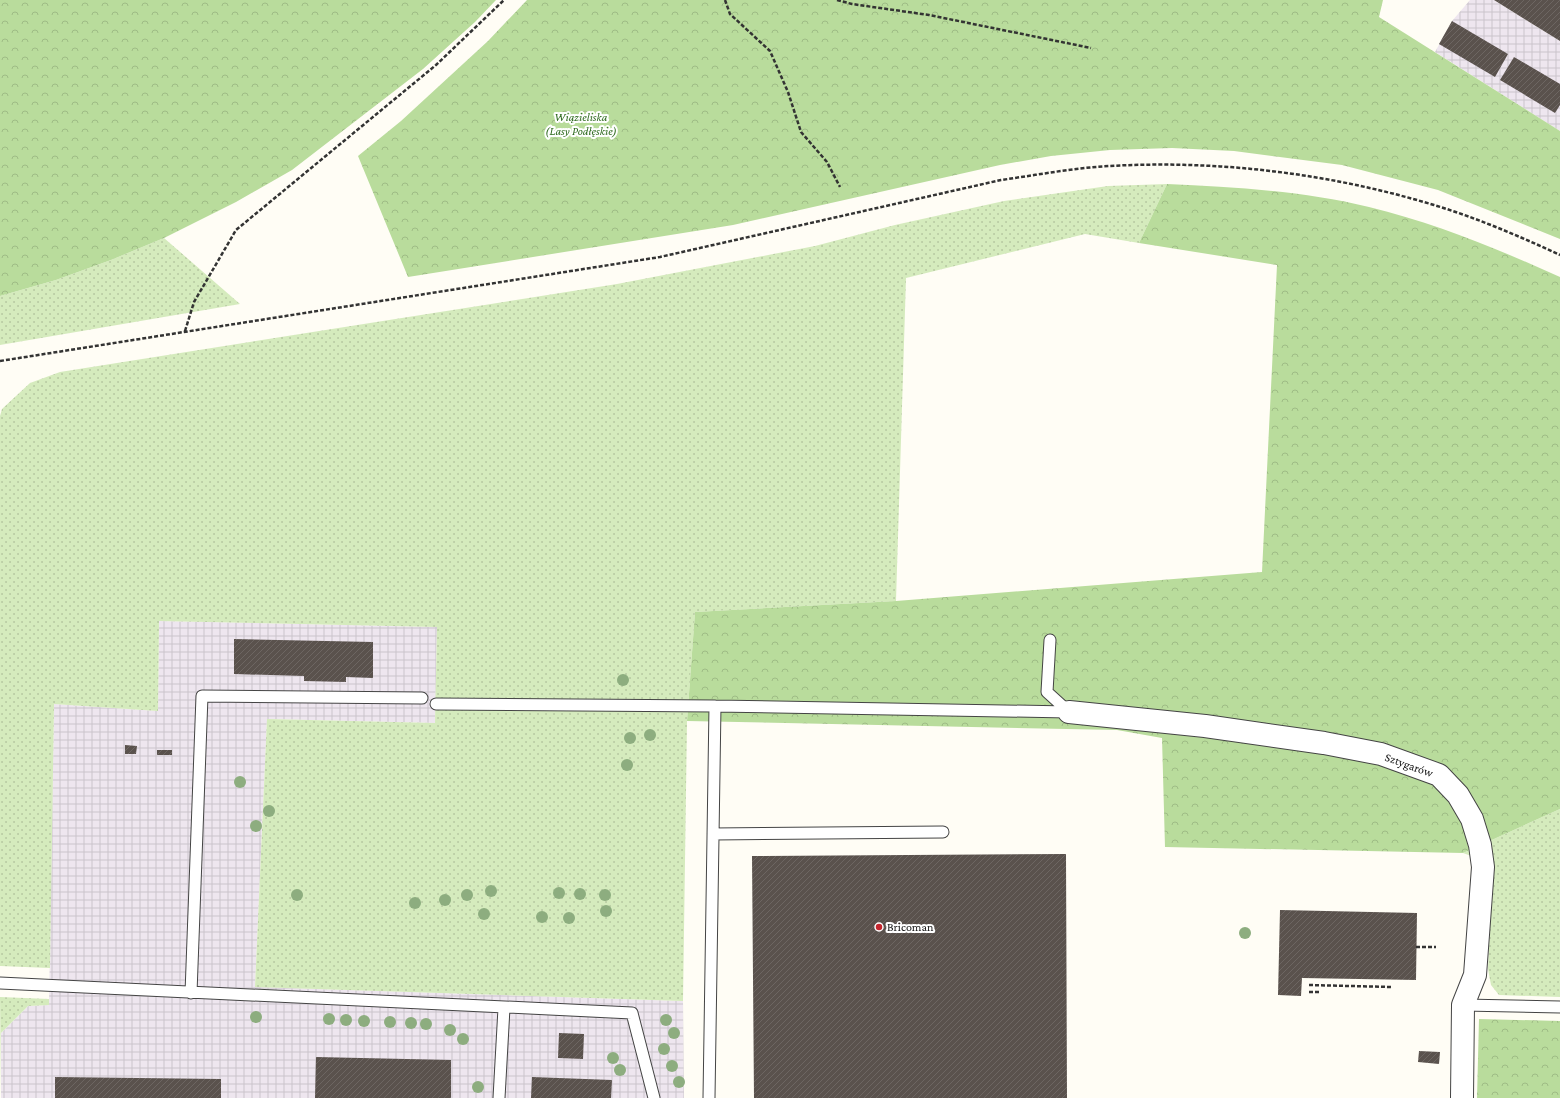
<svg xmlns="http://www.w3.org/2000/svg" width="1560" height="1098" font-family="'Crimson Pro',serif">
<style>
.industrial{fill:url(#industrial-grid)}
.grass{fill:url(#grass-dots)}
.forest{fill:url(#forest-crowns)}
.building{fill:url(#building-hatch)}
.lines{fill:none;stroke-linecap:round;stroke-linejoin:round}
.lane-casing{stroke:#444;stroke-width:13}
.street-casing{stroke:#444;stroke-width:24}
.path{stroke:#333;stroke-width:2.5;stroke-dasharray:4 2;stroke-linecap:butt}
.lane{stroke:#fff;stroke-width:11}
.street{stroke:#fff;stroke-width:22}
.tree{fill:#8dad7f}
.poi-dot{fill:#c4262e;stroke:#fff;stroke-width:1.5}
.labels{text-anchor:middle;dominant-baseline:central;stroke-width:4;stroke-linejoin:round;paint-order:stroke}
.park-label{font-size:12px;font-style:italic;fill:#2f6b1f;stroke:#fff}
.street-label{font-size:12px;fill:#111;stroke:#fff}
.poi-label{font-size:12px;fill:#111;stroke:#fff;text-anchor:start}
</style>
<defs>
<pattern id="industrial-grid" width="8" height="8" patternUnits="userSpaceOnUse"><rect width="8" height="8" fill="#eee6ef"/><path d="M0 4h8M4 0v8" fill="none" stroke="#cbc4cc"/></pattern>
<pattern id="grass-dots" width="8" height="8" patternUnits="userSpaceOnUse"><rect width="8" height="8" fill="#d5ebbd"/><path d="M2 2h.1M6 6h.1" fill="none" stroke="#b6c8a1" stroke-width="1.8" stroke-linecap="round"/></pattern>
<pattern id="forest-crowns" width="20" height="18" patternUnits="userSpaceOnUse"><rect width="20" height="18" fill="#b9dc9c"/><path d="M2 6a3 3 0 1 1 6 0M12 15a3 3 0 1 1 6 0" fill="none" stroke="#9ebc85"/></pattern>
<pattern id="building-hatch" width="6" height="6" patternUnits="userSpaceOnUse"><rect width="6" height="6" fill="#5a524d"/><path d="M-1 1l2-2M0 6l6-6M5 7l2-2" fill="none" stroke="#6d6662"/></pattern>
</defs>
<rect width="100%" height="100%" fill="#fffdf5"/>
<path class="industrial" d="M1470 0H1494L1560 41V131L1435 52 1452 21Z
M159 621 437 627 435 723 267 719 255 987 683 1001 684 1098H1V1033L28 1006 49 1005 54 704 158 711Z"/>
<path class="grass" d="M1167 184 1139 243 1085 234 906 278 896 601 695 612 687 721 683 1001 255 987 267 719 435 723 437 627 159 621 158 711 54 704 50 968 0 966V416L2 409 30 383 60 372 617 284 815 246 895 225 1004 201 1108 186Z
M164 238 240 304 0 345V296L56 280 111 260Z
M1560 809V997L1499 995 1491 985 1488 969 1493 864 1463 853Z
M0 997 49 999V1005L28 1006 1 1033V1098Z"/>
<path class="forest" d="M0 0H496L475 22 423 69 292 170 236 202 164 238 111 260 56 280 0 296Z
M527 0H1383L1379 17 1560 131V239L1438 190 1342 165 1234 151 1172 148 1110 150 1051 156 1000 165 733 225 408 277 358 156 401 121 488 41Z
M1167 184C1235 187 1304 191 1369 207 1435 223 1498 249 1560 277V809L1463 853 1165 847 1162 738 1117 730 687 721 695 612 896 601 1262 572 1277 265 1139 243Z
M1479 1019 1560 1021V1098H1477Z"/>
<path class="building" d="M1494 0H1560V41Z
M1452 21 1508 54 1495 77 1439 44Z
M1514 57 1560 84V105L1555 113 1500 80Z
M234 639 373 642V678L346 677V682L304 681V676L234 674Z
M125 745 137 746 136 754H125Z
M157 750H172V755H157Z
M1066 854 1067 1098H754L752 856Z
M1280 910 1417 913 1416 980 1302 978 1301 996 1278 995Z
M559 1033 584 1034 583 1059 558 1058Z
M1419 1051 1440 1052 1439 1064 1418 1062Z
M316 1057 451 1060V1098H315Z
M55 1077 221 1079V1098H55Z
M532 1077 612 1080 611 1098H531Z"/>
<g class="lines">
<defs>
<path id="lane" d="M1050 640 1047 692 1069 712
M436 704 715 706 1069 712
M713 834 943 832
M0 983 632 1013 654 1098
M191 993 202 696 422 698
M1463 1005 1560 1007
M499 1098 504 1008
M709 1098 715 706"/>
<path id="street" d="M1069 712 1205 726 1324 743 1381 754 1439 775 1458 795 1472 819 1480 845 1483 867 1475 975 1463 1005 1462 1098"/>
</defs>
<use href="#lane" class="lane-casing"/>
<use href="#street" class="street-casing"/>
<path class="path" d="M725 0 730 14 770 51 788 92 801 132 827 162 840 187
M837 0 852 4 929 15 1091 48
M185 331 194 302 236 230 436 65 504 0
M0 361 660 257 1001 180C1037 175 1073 168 1109 166 1219 160 1328 173 1434 205 1477 218 1519 236 1560 255
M1416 947H1436
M1309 985 1391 987
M1309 992H1319"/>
<use href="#lane" class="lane"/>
<use href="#street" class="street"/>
</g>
<g class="tree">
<circle cx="623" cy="680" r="6"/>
<circle cx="650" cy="735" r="6"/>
<circle cx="630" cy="738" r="6"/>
<circle cx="627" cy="765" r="6"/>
<circle cx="240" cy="782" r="6"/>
<circle cx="269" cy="811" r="6"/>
<circle cx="256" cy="826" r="6"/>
<circle cx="491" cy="891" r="6"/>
<circle cx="559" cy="893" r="6"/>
<circle cx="580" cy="894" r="6"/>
<circle cx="297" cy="895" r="6"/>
<circle cx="467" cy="895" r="6"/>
<circle cx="605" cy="895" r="6"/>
<circle cx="445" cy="900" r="6"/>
<circle cx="415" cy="903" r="6"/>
<circle cx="606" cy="911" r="6"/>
<circle cx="484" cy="914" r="6"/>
<circle cx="542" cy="917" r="6"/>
<circle cx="569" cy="918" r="6"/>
<circle cx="1245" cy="933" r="6"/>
<circle cx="256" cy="1017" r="6"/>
<circle cx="329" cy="1019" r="6"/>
<circle cx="346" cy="1020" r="6"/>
<circle cx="666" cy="1020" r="6"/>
<circle cx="364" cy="1021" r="6"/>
<circle cx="390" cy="1022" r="6"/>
<circle cx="411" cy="1023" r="6"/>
<circle cx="426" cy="1024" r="6"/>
<circle cx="450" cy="1030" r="6"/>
<circle cx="674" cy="1033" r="6"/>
<circle cx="463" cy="1039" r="6"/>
<circle cx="664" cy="1049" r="6"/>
<circle cx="613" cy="1058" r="6"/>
<circle cx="672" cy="1066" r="6"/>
<circle cx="620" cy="1070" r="6"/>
<circle cx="679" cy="1082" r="6"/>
<circle cx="478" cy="1087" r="6"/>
</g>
<circle class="poi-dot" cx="879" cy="927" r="4"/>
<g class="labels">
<g class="park-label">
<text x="581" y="117">Wiązieliska<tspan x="581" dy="14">(Lasy Podłęskie)</tspan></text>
</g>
<g class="street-label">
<text transform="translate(1409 765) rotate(20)">Sztygarów</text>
</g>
<g class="poi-label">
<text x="887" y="927">Bricoman</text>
</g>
</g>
</svg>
